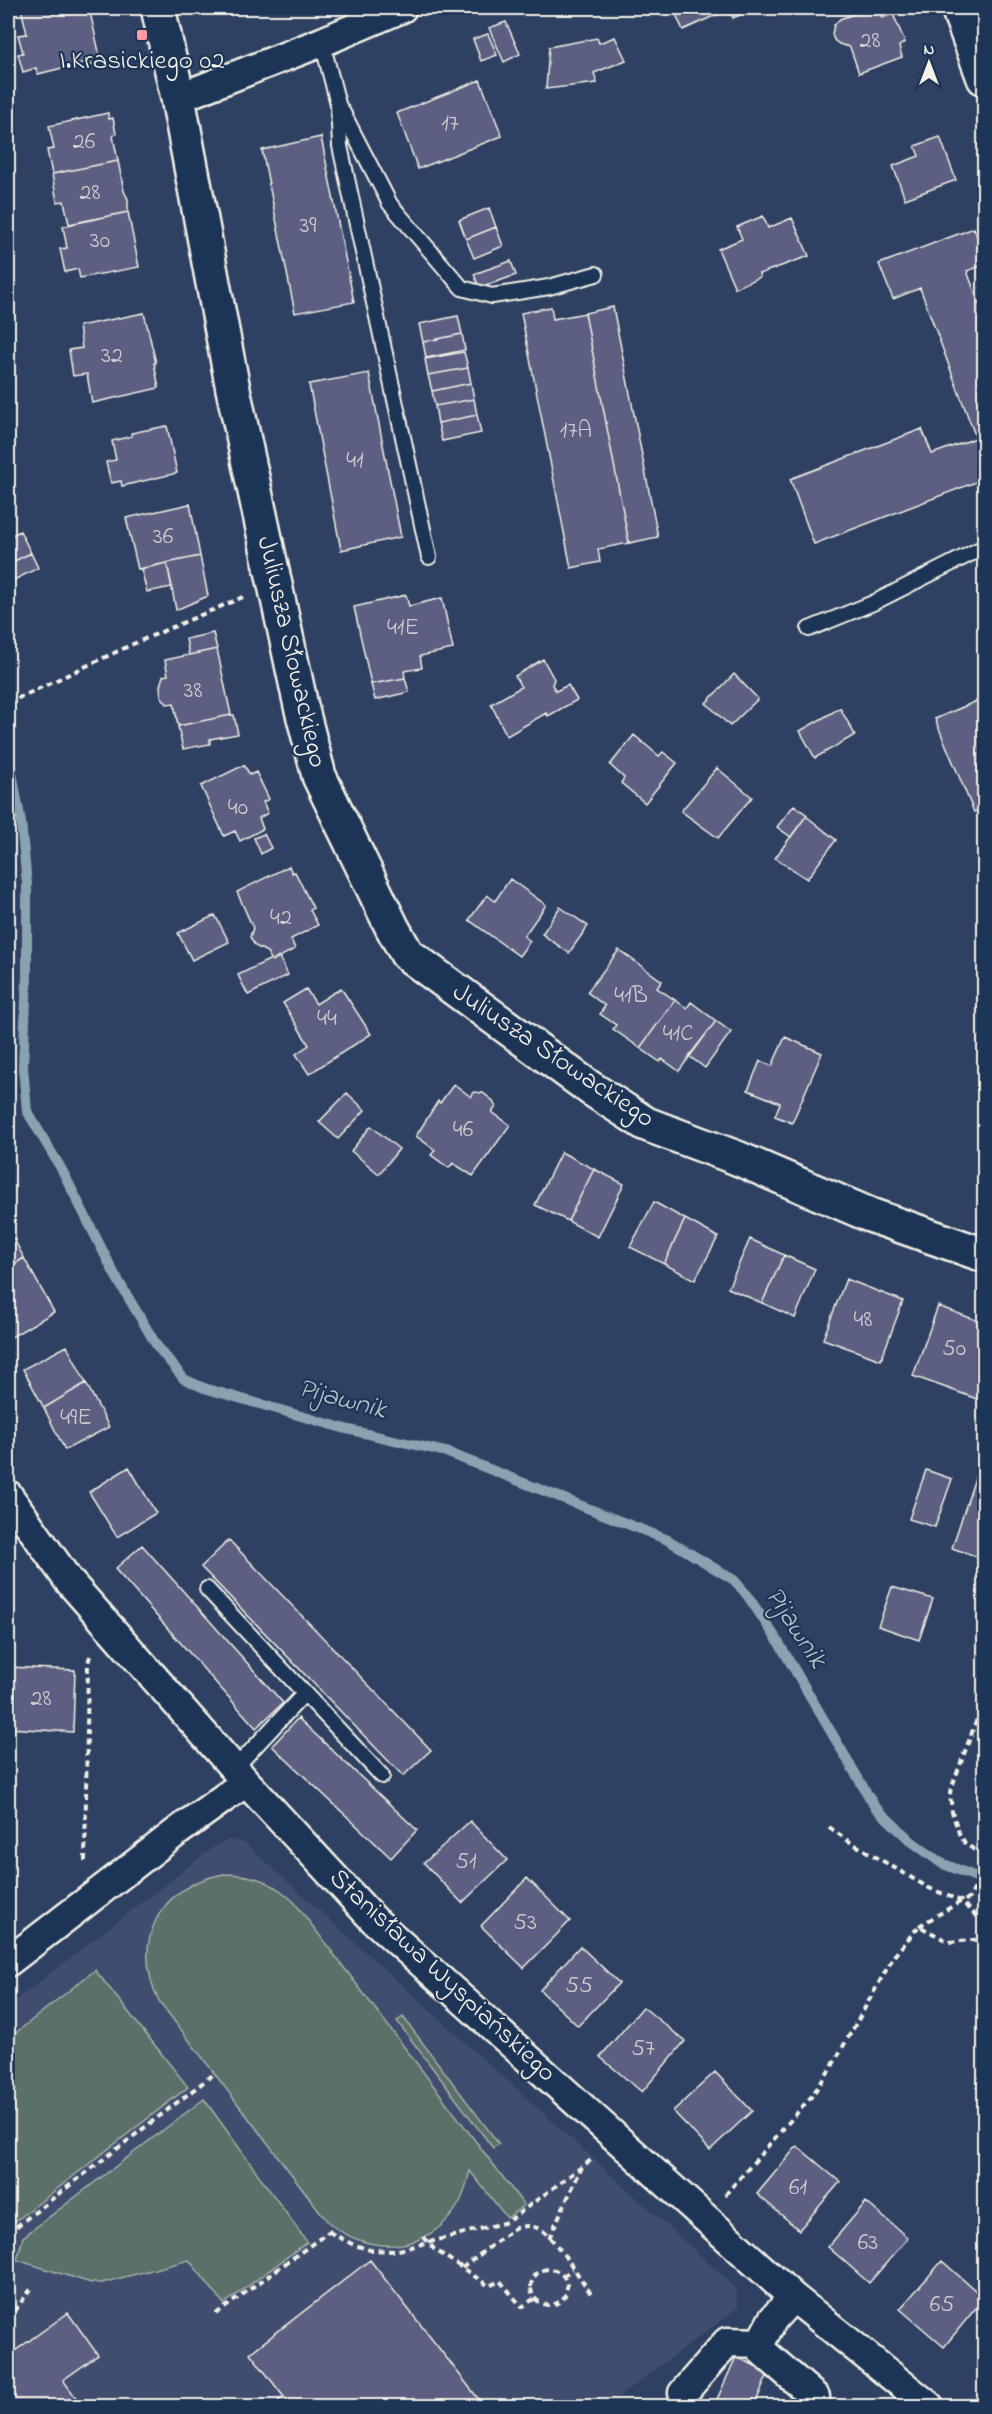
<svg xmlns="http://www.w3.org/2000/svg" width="992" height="2414" font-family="'Indie Flower',sans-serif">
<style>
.built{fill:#404d6e}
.green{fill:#5b6f6a;stroke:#a8b0a9;stroke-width:1.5}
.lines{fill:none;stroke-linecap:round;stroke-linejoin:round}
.stream{stroke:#8aa3b0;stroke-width:10}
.building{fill:#5b5f82;stroke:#f4f1e8;stroke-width:1.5}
.service-casing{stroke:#f4f1e8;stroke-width:18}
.minor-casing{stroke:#f4f1e8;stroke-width:33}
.tertiary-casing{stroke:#f4f1e8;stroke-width:38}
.path{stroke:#f4f1e8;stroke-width:4;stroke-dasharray:6 4.5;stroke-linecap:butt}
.service{stroke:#1d3557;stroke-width:14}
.minor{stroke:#1d3557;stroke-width:28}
.tertiary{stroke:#1d3557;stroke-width:33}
.poi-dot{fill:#ff9aa2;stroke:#1d3557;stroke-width:2}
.labels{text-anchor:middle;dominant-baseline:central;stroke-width:4.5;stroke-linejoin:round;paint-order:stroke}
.number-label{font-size:24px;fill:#ceccce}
.poi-label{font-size:27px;fill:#f4f1e8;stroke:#1d3557}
.street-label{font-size:27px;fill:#f4f1e8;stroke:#1d3557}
.water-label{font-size:28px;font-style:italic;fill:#b6c4c7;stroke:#1d3557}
</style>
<rect width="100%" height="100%" fill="#2f4163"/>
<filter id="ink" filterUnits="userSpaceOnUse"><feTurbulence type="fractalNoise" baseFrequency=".0167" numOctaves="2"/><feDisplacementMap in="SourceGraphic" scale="12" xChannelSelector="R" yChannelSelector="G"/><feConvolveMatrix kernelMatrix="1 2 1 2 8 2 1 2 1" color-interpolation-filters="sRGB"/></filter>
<g filter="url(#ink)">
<path class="built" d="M231 1840 245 1843 736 2288 738 2308 606 2406H8V2006L219 1843Z"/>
<path class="green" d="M224 1874C254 1874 274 1882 295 1903L524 2205 507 2218 470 2171C467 2181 465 2192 460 2202 432 2253 370 2258 328 2222L159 2001C130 1942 159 1885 224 1874Z
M95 1970 188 2087 8 2227V2039Z
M403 2017 499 2144 493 2148 397 2021Z
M204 2099 307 2242 224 2304 189 2260 102 2283H91L17 2260 23 2237Z"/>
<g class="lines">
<path class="stream" d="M8 751 21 822 27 884V977L23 1067 27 1111 62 1170 115 1275 157 1346 184 1379 204 1388 346 1429 446 1452 668 1540 734 1580 747 1595 776 1638 875 1807 911 1841 941 1863 984 1880"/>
</g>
<path class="building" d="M21 8H87L90 12 99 52 96 64 90 65 86 62 38 74 36 68 23 72 18 54 23 53 18 35 27 34Z
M673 8H752L753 9 733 18 729 9 683 30Z
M870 8H878L882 18 893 14 905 42 899 46 902 57 859 73 850 47 839 44 834 40 832 34 834 25 840 19Z
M506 22 520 54 504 62 489 28Z
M488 34 497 55 481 61 473 39Z
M615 37 626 60 594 73 597 83 546 89 549 47 597 38 599 43Z
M480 80 502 136 418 169 397 113Z
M108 113 109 119 113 118 116 134 113 136 118 161 52 174 47 150 54 149 49 126Z
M321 137 354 302 295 313 262 150Z
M940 137 956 180 905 199 893 166 919 156 915 146Z
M118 161 124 191 128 199V212L69 224 64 201 57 202 52 174Z
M489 208 496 227 466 239 459 220Z
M128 212 139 267 80 278 78 269 65 272 60 249 67 248 63 226Z
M763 216 768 228 792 218 809 256 759 274 760 277 735 288 718 249 742 239 737 227Z
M496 227 503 246 474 258 466 239Z
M974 228 984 256V265L967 271 984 317V479L814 544 790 479 922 429 932 454 976 438 920 288 893 299 879 264Z
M511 261 516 275 479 288 474 274Z
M551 307 553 319 585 313 629 543 598 549 600 562 571 568 521 313Z
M613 307 658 537 629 543 585 313Z
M144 313 156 363H154L159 388 92 403 87 374 73 376 69 350 82 348 79 326Z
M458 316 462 334 423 342 419 324Z
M462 334 465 350 426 358 423 342Z
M464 352 468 368 428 375 425 359Z
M468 368 471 383 432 391 428 375Z
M369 373 401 537 341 550 309 384Z
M471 383 474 399 435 406 432 391Z
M474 399 477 415 438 423 435 406Z
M477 415 481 433 442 441 438 423Z
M167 426 177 473 122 486 121 481 111 483 106 462 116 460 112 441 132 436 131 433Z
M190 504 200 556 138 569 126 518Z
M20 531 31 553 8 564V537Z
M31 553 38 568 8 583V564Z
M200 556 208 596 176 610 167 563Z
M167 563 172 587 147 592 141 569Z
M406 595 409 606 442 598 453 649 420 656 422 668 404 671 405 678 371 684 354 607Z
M213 633 217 649 189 655 186 639Z
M217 649 231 715 178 726 174 703 167 704 161 696 160 686 163 676 168 675 165 660Z
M543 659 554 679 552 685 556 691 568 685 577 700 548 716 546 713 507 736 491 704 521 687 515 676Z
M734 674 758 699 730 726 706 703Z
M405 678 409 692 375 700 371 684Z
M984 698V808L974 812 935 719Z
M840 708 855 735 815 758 800 731Z
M231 715H234L238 734 210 739V744L183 749 178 726Z
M634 735 659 756 663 752 677 763 645 803 621 783 624 778 610 765Z
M244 765 250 775 256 772 269 799 263 802 268 813 259 818 263 829 240 841 235 831 224 836 201 786Z
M717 768 752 797 718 838 681 811Z
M794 805 807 815 791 837 777 827Z
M806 816 836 840 807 879 775 858Z
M264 834 271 848 261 854 254 838Z
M289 866 292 873 295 872 313 908 310 910 318 925 291 939 295 949 272 961 267 952 255 946 250 937 253 928 237 892Z
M510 879 546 905 524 936 530 941 519 956 469 920 487 895 495 901Z
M560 907 588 926 569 953 542 934Z
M215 915 229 942 192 960 178 933Z
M619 950 662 981 657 988 675 1000 640 1048 613 1029 616 1025 600 1014 605 1006 587 992Z
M279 957 288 975 248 995 238 975 271 959 272 961Z
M341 988 371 1034 309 1074 296 1054 309 1045 283 1003 306 989 316 1004Z
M675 1000 687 1008 691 1002 716 1021 679 1071 662 1059 660 1062 640 1048Z
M716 1021 731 1032 705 1068 689 1056Z
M785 1037 822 1053 792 1123 775 1116 780 1103 748 1090 760 1061 772 1066Z
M454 1084 471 1097 474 1092 483 1093 492 1100 496 1107 492 1112 510 1125 473 1176 453 1163 449 1168 431 1155 435 1150 416 1136 438 1101 440 1103Z
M347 1093 365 1110 338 1139 319 1122Z
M371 1126 399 1149 379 1174 351 1151Z
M561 1152 594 1169 568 1221 535 1205Z
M594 1169 624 1184 598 1237 568 1221Z
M654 1202 685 1219 664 1264 630 1247Z
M685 1219 718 1237 695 1280 664 1264Z
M8 1228 24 1258 8 1268Z
M750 1239 784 1255 762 1303 728 1288Z
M784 1255 815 1269 795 1318 762 1303Z
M24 1258 54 1312 8 1339V1268Z
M846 1279 903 1301 881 1360 823 1339Z
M938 1306 984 1323V1389L980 1400 913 1376Z
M67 1346 86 1383 44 1408 23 1369Z
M86 1383 109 1427 65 1450 44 1408Z
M129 1467 156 1513 117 1537 89 1492Z
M926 1470 952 1479 935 1527 909 1519Z
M977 1472 984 1475V1546L981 1558 952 1548Z
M229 1540 431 1750 403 1776 201 1567Z
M142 1545 283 1703 256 1728 115 1569Z
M892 1587 933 1599 919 1640 878 1626Z
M8 1667 75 1670 73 1732 8 1728Z
M298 1718 417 1830 391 1858 272 1746Z
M470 1821 507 1860 462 1903 424 1863Z
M527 1878 570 1921 524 1968 481 1926Z
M580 1946 619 1983 578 2026 540 1990Z
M643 2007 685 2041 642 2092 600 2057Z
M715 2072 752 2111 710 2150 673 2111Z
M797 2146 840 2182 799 2230 757 2194Z
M866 2202 908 2238 869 2283 828 2247Z
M370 2260 484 2406H291L284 2397 250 2353Z
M942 2261 984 2298 944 2347 900 2309Z
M68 2313 98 2355 63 2380 82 2406H8V2356Z
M736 2357 769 2372 754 2406H714Z
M284 2397 291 2406H271Z"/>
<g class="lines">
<defs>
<path id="service" d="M322 42 338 104 340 146 429 557
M341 109 390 204 462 288 492 296 549 287 596 274
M809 629 873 603 984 547
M207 1589 382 1776
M234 1769 304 1694"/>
<path id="minor" d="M178 98 322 42 402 8
M8 1495 68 1580 246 1782 374 1920 793 2297 929 2406
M8 1962 178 1831 246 1782
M793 2297 773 2319 760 2343 763 2352 815 2397 814 2406
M683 2393 727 2342 760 2343"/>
<path id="tertiary" d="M158 8 178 98 233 389 301 706 319 776 392 927 407 954 590 1088 646 1124 737 1158 870 1215 984 1255
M958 8 984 78"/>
</defs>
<use href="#service" class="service-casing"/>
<use href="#minor" class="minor-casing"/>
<use href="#tertiary" class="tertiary-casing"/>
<path class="path" d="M8 703 133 644 243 597
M984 1700 950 1792 952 1812 959 1833 965 1843 984 1857
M829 1827 847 1840 929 1888 961 1901 984 1923
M85 1861 88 1663 90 1656
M919 1926 958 1903 970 1898 984 1868
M725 2195 811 2097 831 2068 894 1956 919 1926 949 1942 984 1939
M329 2232 352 2244 370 2250 395 2251 507 2222 591 2160
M8 2233 214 2074
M424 2237 434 2249 489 2286 500 2281 522 2307 535 2298
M549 2238 582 2167
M462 2268 512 2230C521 2225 531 2225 540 2229 553 2236 581 2279 591 2294
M531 2287a18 18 0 1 1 36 0a18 18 0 1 1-36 0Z
M563 2276 573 2269
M216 2314 334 2228
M8 2319 32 2288
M157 2406V2404"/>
<use href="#service" class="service"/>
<use href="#minor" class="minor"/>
<use href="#tertiary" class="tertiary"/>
</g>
</g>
<rect class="poi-dot" x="136" y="29" width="12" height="12" rx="3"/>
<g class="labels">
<g class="number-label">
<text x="870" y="41">28</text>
<text x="450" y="124">17</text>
<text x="84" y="142">26</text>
<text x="90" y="193">28</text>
<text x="308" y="226">39</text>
<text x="100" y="241">30</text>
<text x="112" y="356">32</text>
<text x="576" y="431">17A</text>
<text x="355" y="461">41</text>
<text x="163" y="537">36</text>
<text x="403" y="628">41E</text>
<text x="193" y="691">38</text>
<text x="238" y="808">40</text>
<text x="281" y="918">42</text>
<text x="631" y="996">41B</text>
<text x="327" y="1019">44</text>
<text x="678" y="1034">41C</text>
<text x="463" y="1130">46</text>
<text x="863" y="1320">48</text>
<text x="954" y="1349">50</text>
<text x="76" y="1418">49E</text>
<text x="41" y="1699">28</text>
<text x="466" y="1862">51</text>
<text x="525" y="1923">53</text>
<text x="579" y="1986">55</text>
<text x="643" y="2049">57</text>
<text x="798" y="2188">61</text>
<text x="868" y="2243">63</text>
<text x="942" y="2305">65</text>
</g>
<g class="poi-label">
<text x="142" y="61">I.Krasickiego 02</text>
</g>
<g class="street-label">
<text transform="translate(291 652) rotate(77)">Juliusza Słowackiego</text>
<text transform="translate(553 1056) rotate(34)">Juliusza Słowackiego</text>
<text transform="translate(442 1976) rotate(43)">Stanisława Wyspiańskiego</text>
</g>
<g class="water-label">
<text transform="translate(342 1400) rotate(15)">Pijawnik</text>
<text transform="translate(795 1628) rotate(57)">Pijawnik</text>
</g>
</g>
<rect width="992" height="2414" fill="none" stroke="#1d3557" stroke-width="30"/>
<rect x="15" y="15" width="962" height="2384" fill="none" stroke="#f4f1e8" stroke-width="2" filter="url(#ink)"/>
<g transform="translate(929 63)" stroke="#1d3557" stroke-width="4.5" paint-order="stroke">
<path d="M0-4.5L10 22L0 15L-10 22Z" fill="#f4f1e8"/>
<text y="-9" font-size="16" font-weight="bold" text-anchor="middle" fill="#f4f1e8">N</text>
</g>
</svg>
